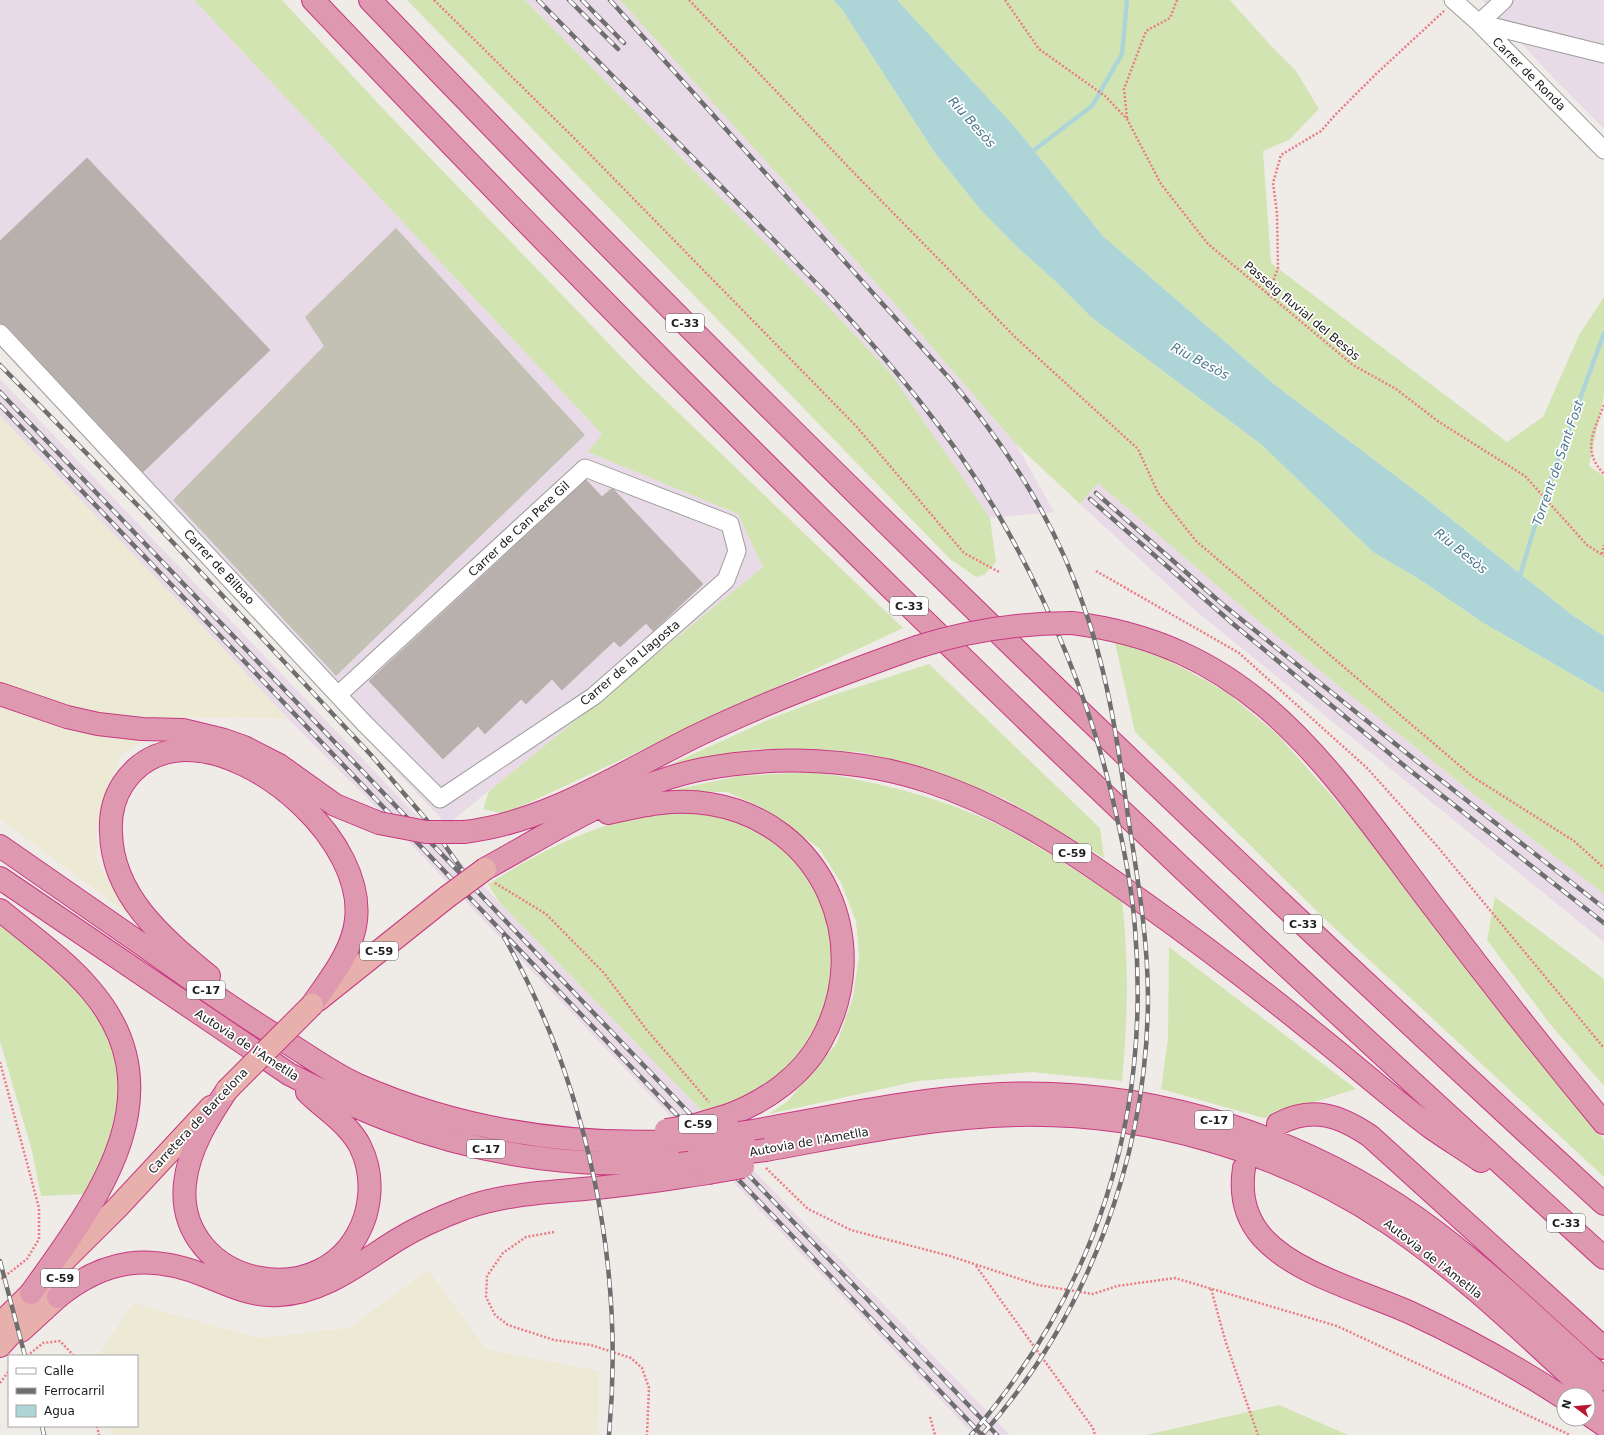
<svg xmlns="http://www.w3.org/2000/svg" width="1604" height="1435" font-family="'DejaVu Sans',sans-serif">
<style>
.industrial{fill:#e8dae7}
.construction{fill:#c3c1b4}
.farmland{fill:#ecead5}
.grass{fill:#d3e4b3}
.water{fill:#add5d8}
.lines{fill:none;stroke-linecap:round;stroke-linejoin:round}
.stream{stroke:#add5d8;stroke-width:4.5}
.building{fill:#b8b0ad;stroke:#c0b1ab}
.minor-casing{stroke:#9d9d9d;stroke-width:19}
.trunk-casing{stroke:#c83981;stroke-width:24}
.motorway-casing{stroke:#c83981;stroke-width:24}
.path{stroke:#eb7c83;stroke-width:2.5;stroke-dasharray:2 2;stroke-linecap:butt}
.minor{stroke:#fff;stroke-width:17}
.trunk{stroke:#e8b0ac;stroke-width:22}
.motorway{stroke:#de98b0;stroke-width:22}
.rail-casing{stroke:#6e6e6e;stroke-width:4.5}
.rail{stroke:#fff;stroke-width:3;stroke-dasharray:9;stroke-linecap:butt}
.trunk-bridge-casing{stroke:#c83981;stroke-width:24;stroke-linecap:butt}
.motorway-bridge-casing{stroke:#c83981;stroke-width:24;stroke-linecap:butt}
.trunk-bridge{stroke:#e8b0ac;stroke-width:22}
.motorway-bridge{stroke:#de98b0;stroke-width:22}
.labels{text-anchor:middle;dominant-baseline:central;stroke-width:3.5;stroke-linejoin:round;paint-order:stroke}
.shield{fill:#fff;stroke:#636363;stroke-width:1}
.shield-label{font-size:11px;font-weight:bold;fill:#202020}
.street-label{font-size:12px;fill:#202020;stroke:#fff}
.water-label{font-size:13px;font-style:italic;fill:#4c7990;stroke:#fff}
</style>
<rect width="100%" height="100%" fill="#efebe7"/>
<path class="industrial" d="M0 0H194L602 434 589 452 738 514 763 567 447 825 0 348Z
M525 0H620L894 303 1016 444 1054 512 990 518 892 375 828 306Z
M1482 0H1604V129L1546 70Z
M0 379 500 903 702 1111 758 1175 1010 1435H974L367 798 288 719 203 627 0 416Z
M1098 483 1263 625 1471 792 1604 894V942L1196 611 1080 504Z"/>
<path class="construction" d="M396 228 585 435 336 676 173 500 324 346 305 317Z"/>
<path class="farmland" d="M0 416 203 627 288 719 237 717 179 718 121 755 97 827V860L127 913 0 819Z
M428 1270 486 1349 599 1371 598 1435H111L110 1426H137V1356H98L133 1303 259 1338 349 1328Z"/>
<path class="grass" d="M194 0H282L388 114 638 374 903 628 505 814 483 809 489 791 763 567 738 514 588 452 602 434Z
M407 0H525L828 306 892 375 990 518 996 562 984 575 976 577 950 559Z
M620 0H833L841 8 935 153 979 208 1017 247 1054 280 1091 317 1262 445 1373 552 1419 579 1482 622 1604 693V894L1471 792 1263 625 1098 483 1080 504 1016 444 894 303Z
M897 0H1230L1273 48 1296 71 1319 109 1289 140 1263 151 1271 263 1507 442 1543 417 1579 335 1604 297V396L1589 466 1604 476V636L1572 615 1421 495 1275 385 1103 236 1015 127Z
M1114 638 1168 660 1225 691 1277 734 1362 830 1512 1026 1604 1139V1177L1326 920 1135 732Z
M929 664 1100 828 1104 858 1005 799 923 768 861 752 756 749 654 772 772 718 830 696Z
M813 772C873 781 932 795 988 820 1035 841 1078 873 1122 900 1129 962 1128 1019 1122 1081L1031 1072 918 1081 769 1114 788 1101 837 1043 853 997 859 955 856 921 841 883 819 848 763 808 727 792H664L739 776Z
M690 812C708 815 728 817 745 825 844 870 863 1008 778 1076 755 1095 729 1104 702 1111L500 903 488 884C530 858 577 832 626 820 647 814 668 813 690 812Z
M1495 897 1604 979V1086L1550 1024 1487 940Z
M0 925C27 947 57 968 81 994 100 1016 115 1047 120 1075 123 1093 116 1130 110 1147 105 1163 95 1179 88 1194L41 1196 32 1151 0 1041Z
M1169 947 1356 1089 1264 1118 1161 1089 1168 1038Z
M1279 1405 1348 1435H1146Z"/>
<path class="water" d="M833 0H897L1015 127 1103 236 1275 385 1421 495 1572 615 1604 636V693L1482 622 1419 579 1373 552 1262 445 1091 317 1054 280 1017 247 979 208 935 153 841 8Z"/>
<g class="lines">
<path class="stream" d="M1030 153 1092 106 1122 54 1127 0
M1519 579 1539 512 1604 333"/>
</g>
<path class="building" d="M87 158 270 350 143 472 7 326 0 323V241Z
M586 480 602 497 611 489 614 490 703 584 653 631 646 623 620 647 614 641 562 690 552 679 526 704 521 699 485 734 478 726 443 759 369 681Z"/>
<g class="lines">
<defs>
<path id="minor" d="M1453 0 1479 23 1604 150
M1479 23 1604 54
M1479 23 1504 0
M0 333 364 723 440 799 594 696 726 580 737 551 730 524 585 468 338 695"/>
<path id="trunk" d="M318 1000 447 897
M0 1324 117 1208 211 1107
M21 1331 58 1297
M0 1346 28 1315"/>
<path id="motorway" d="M313 0C590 292 873 576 1165 852 1310 990 1457 1123 1604 1258
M370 0C767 416 1181 815 1604 1204
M1072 623C1258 646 1331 773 1435 909 1490 982 1546 1053 1604 1123
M0 694 67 717 98 724 142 729 183 730 224 740 244 747 279 765 335 805 379 823
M608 813C642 805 675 798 710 804 822 822 876 943 821 1041 802 1076 766 1101 729 1115
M464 832C549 822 622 772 698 735 769 701 842 674 917 647
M0 846C49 880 98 914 147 948 193 981 238 1013 286 1042 309 1056 333 1074 358 1085 460 1130 567 1146 677 1141
M485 869C554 831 624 785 703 769 776 755 859 758 930 782 1008 808 1078 855 1144 903 1200 943 1255 985 1308 1028 1350 1061 1390 1097 1433 1129 1449 1140 1465 1150 1481 1161
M0 878 289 1074C324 1092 358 1109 394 1122 490 1158 595 1171 696 1159
M0 910C30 935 64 959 89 988 181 1093 96 1202 31 1293
M209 976C163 938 112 896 111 832 110 815 114 798 123 784 137 763 158 751 184 750 259 748 365 842 356 920 353 951 329 980 312 1005
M227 1090C208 1119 189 1148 185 1183 174 1286 330 1321 365 1217 372 1193 371 1168 360 1146 348 1123 325 1110 307 1092
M1278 1124C1312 1106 1339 1115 1370 1136L1604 1348
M747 1132C830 1117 916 1098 1001 1094 1156 1088 1312 1138 1436 1232 1495 1277 1549 1329 1604 1379
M766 1150C849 1135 932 1117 1016 1115 1146 1112 1279 1150 1387 1222 1466 1275 1534 1343 1604 1407
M1244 1168C1240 1194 1245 1218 1263 1238 1297 1275 1365 1292 1411 1313 1463 1337 1515 1366 1564 1398
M58 1297C105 1259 149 1253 206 1276 230 1286 253 1297 279 1295 324 1293 360 1263 397 1240 418 1227 441 1217 465 1208 511 1192 558 1192 605 1187 640 1184 674 1178 708 1173
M1588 1414 1604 1425"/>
</defs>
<use href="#minor" class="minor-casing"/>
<use href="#trunk" class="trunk-casing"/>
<use href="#motorway" class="motorway-casing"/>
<path class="path" d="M434 0 573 137 856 426 964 553 999 572
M689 0 857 176 1015 337 1138 449 1158 493 1196 541 1473 777 1574 841 1604 868
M1005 0 1039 49 1105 96 1127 119 1161 184 1208 244 1353 365 1396 389 1439 422 1525 476 1587 545 1604 556
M1127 118 1124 89 1146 31 1170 18 1177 0
M1268 295 1278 268 1277 213 1273 183 1281 155 1321 131 1335 115 1376 74 1444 11
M1604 405C1594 431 1581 450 1604 474
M1602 554 1604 545
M1096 571 1239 653 1367 768 1437 846 1604 1048
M495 883 546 914 604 973 646 1029 709 1102
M0 1062 39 1208V1239L27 1259 0 1280
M766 1168 808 1209 851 1230 950 1256 1038 1285 1093 1294 1117 1286 1175 1278 1337 1326 1570 1435
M554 1232 526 1237 503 1253 487 1276 486 1297 495 1315 508 1325 554 1340 591 1345 631 1358 642 1368 649 1388 647 1435
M976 1266 1093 1428 1095 1435
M1211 1289 1226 1343 1258 1435
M27 1356 43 1343 60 1341 74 1356
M0 1383 9 1371
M930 1417 935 1435
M97 1426 99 1435"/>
<use href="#minor" class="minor"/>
<use href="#trunk" class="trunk"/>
<use href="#motorway" class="motorway"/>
<defs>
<path id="rail" d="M538 0 826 293C890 362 950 433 998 514 1051 606 1092 706 1115 809 1124 848 1132 888 1135 928 1151 1119 1096 1290 971 1435
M569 0 618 49
M582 0 624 43
M610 0 950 379C1008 449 1056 522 1085 610 1109 678 1119 751 1129 823 1138 881 1148 940 1148 999 1147 1157 1087 1318 982 1435
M0 365 152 520 371 755 430 824 465 874
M0 392 997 1435
M0 405 980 1433
M1096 493 1221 603 1414 759 1604 908
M1090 499 1232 623 1407 768 1604 923
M504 937C588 1086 625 1265 609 1435
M0 1261 25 1356
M42 1426 44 1435"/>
</defs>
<use href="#rail" class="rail-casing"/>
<use href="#rail" class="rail"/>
<defs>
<path id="trunk-bridge" d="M447 897 485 869
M227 1090 312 1005"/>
<path id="motorway-bridge" d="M917 647C967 631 1018 623 1072 623
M379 823 426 832H464
M666 1130 692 1126 729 1115
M677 1141 747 1132
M696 1159 766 1150
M708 1173 743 1167"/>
</defs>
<use href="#trunk-bridge" class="trunk-bridge-casing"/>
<use href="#motorway-bridge" class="motorway-bridge-casing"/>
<use href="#trunk-bridge" class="trunk-bridge"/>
<use href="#motorway-bridge" class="motorway-bridge"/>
</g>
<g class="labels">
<g class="shield">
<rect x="666" y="314" width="38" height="18" rx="3"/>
<rect x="890" y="597" width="38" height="18" rx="3"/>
<rect x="1053" y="844" width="38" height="18" rx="3"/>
<rect x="1284" y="915" width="38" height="18" rx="3"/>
<rect x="360" y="942" width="38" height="18" rx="3"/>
<rect x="187" y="981" width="38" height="18" rx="3"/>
<rect x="1195" y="1111" width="38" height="18" rx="3"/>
<rect x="679" y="1115" width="38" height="18" rx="3"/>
<rect x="467" y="1140" width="38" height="18" rx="3"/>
<rect x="1547" y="1214" width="38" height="18" rx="3"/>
<rect x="41" y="1269" width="38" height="18" rx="3"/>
</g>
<g class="shield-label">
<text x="685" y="323">C-33</text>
<text x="909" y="606">C-33</text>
<text x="1072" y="853">C-59</text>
<text x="1303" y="924">C-33</text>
<text x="379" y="951">C-59</text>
<text x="206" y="990">C-17</text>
<text x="1214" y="1120">C-17</text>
<text x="698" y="1124">C-59</text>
<text x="486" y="1149">C-17</text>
<text x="1566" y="1223">C-33</text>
<text x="60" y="1278">C-59</text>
</g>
<g class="street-label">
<text transform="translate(1529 74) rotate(45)">Carrer de Ronda</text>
<text transform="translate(1302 311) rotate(40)">Passeig fluvial del Besòs</text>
<text transform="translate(519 529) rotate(-43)">Carrer de Can Pere Gil</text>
<text transform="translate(219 567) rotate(47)">Carrer de Bilbao</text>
<text transform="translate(630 663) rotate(-40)">Carrer de la Llagosta</text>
<text transform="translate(247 1045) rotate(33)">Autovia de l'Ametlla</text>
<text transform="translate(198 1121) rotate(-47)">Carretera de Barcelona</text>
<text transform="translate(809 1142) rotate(-10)">Autovia de l'Ametlla</text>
<text transform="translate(1433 1259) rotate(38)">Autovia de l'Ametlla</text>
</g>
<g class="water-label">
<text transform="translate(972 122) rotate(48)">Riu Besòs</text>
<text transform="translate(1200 361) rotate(28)">Riu Besòs</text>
<text transform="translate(1558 463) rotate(-71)">Torrent de Sant Fost</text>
<text transform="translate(1461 551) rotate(39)">Riu Besòs</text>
</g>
</g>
<rect x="8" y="1355" width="130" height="72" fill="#ffffff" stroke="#a6a6a6"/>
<rect x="16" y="1368" width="20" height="6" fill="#ffffff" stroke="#a6a6a6"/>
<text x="44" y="1375" font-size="12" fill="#202020">Calle</text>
<rect x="16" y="1388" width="20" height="6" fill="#6e6e6e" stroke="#a6a6a6"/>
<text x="44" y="1395" font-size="12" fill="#202020">Ferrocarril</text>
<rect x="16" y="1405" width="20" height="12" fill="#add5d8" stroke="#a6a6a6"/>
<text x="44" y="1415" font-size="12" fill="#202020">Agua</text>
<g transform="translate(1576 1407) rotate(286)"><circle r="19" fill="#ffffff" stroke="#a6a6a6"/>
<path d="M0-3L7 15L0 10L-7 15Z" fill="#ba1630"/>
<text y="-6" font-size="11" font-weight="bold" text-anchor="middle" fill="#202020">N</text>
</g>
</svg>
